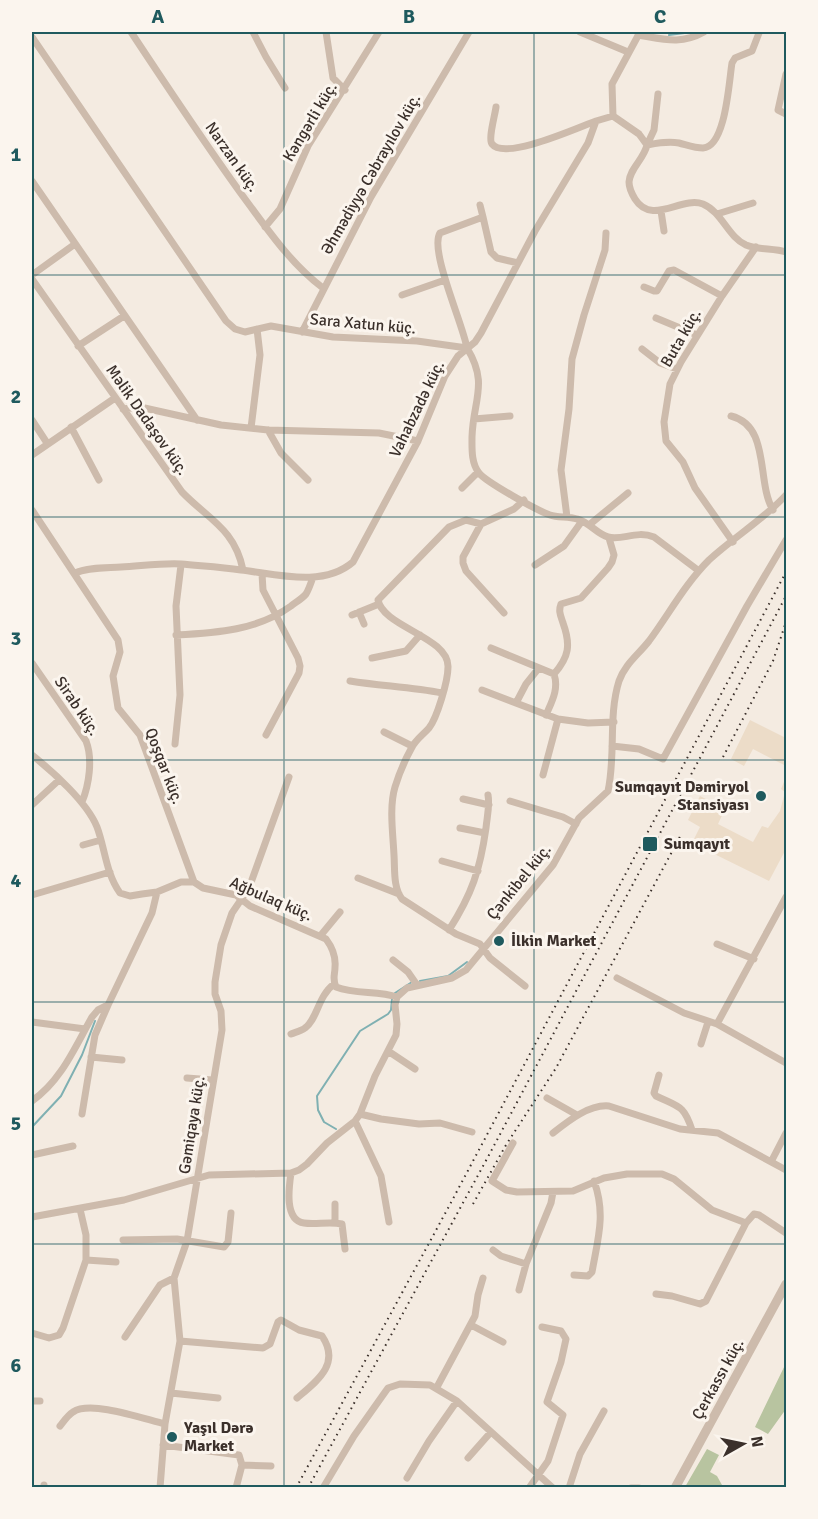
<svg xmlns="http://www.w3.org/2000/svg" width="818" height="1519" font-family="Signika,sans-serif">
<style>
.green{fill:#b8c4a0}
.plaza{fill:#ecdcc8}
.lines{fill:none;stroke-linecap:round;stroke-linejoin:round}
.stream{stroke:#7fb0b2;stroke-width:2}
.minor{stroke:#cdbbac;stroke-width:7}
.tertiary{stroke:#cdbbac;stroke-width:9}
.rail{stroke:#3b302b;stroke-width:2;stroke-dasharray:1.5 4.5;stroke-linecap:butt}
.grid{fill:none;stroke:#1f5a5e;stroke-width:1.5;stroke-opacity:0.55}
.poi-dot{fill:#1f5a5e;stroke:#fbf5ee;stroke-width:2}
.labels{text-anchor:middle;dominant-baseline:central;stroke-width:6;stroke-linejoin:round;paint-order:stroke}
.street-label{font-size:16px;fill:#3b302b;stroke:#fbf5ee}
.poi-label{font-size:16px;font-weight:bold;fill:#3b302b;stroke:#fbf5ee;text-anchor:start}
.neatline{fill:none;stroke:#1f5a5e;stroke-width:2}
.grid-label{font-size:20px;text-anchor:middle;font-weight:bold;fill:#1f5a5e}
</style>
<rect width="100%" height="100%" fill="#f4ebe1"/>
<path class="green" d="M786 1363V1409L768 1434 755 1427Z
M707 1449 719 1455 710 1472 717 1476 722 1485 721 1487H685Z"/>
<path class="plaza" d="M750 720 786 738V766L753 749 744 766 731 759Z
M786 777V849L769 881 692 843 700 827 688 820 700 796 725 809 718 824 753 842 762 826 768 828 780 811 785 792 781 789Z"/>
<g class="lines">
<path class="stream" d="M669 35 692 32
M420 981 448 976 467 962
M395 993 412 982
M32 1127 61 1096 82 1055 95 1021
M336 1129 324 1122 318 1110 317 1096 360 1031 388 1014 391 1010 392 999"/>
<path class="minor" d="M131 32C168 88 205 144 245 199 268 230 291 264 323 288
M253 32 266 57 285 88
M326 32 333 78 345 90
M580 32 628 52
M638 35C663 39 681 45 704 32
M32 37 226 321 235 329 245 332 271 326 333 337 417 341 467 348C489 384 473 400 472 437 472 448 471 463 479 473 486 482 538 511 550 515 558 518 568 516 577 519 589 522 597 534 608 537 622 541 636 530 654 537L699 571
M786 74 778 110 786 114
M496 107C495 115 488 139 492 144 505 161 579 127 596 121
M613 116 639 134 647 145C644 159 630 168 629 182 629 187 632 194 635 199 652 226 681 196 703 204 722 212 728 237 746 245 758 250 774 248 786 252
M647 145C658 143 668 141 679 143 687 145 695 148 703 148 726 147 729 80 732 63L735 58 752 51 759 33
M647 145 654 130 658 94
M32 181 197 420
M480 205 483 217
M661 211 664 231
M717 214 753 203
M265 227 280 209 308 146 379 32
M32 275 75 244
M32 279 182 492C208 519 235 529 243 570
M644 287 654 291H657L669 271 674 270 722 296
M402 295 445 280
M656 318 697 335
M302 332 371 197 469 32
M78 346 124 316
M467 348C463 324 429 250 440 233L483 217 491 252 497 258 518 263
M642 349 660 363 677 369
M123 409 140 407 221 425 268 430 379 433 418 441
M731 416C771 426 756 482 773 510
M474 419 510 416
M32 420 47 443
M71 427 99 480
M251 428 260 355 257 329
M268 430 281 453 308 480
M32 455 115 398
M462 488 478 472
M524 500 514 509 481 524 466 520 449 527 378 600C383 627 449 637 448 667 448 681 437 718 429 728 423 735 415 740 411 749 405 760 399 774 395 787 389 807 393 834 394 855 395 870 393 887 402 899L456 934 480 944 490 958 525 986
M32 510 118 640 120 652 113 676 118 708 140 735 194 882
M567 517 561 470 569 409 572 359 584 315 605 250 606 233
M481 524 463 557V563L466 571 504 613
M589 525 628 493
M733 542 695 488 683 462 666 441 664 422 670 384 681 362 722 296 756 247
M535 565 564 546 582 521
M75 573C89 567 106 568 121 567 141 566 161 563 181 564 201 566 221 567 241 570 276 574 323 588 353 562L418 441 445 376 458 356 475 342 481 333 535 231 588 143 596 121 613 116 612 84 640 32
M262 574 263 590 298 658 300 666 299 673 266 735
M359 612 364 624
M352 615 379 604
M176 635C217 633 258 630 291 606 296 602 302 599 306 594 309 589 311 583 313 577
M491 648 554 674C569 657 571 645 563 623 561 616 558 612 561 604L581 598 608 568 612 562 614 555 609 538
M372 658 406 651 420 635
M32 663 86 741C93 759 89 785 82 802
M350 681C381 686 411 687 442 693
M482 690 558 719 588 723 614 722
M516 703 526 684 538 669
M546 715C552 701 559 689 554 674
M384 732 412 746
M175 744 180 695 176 606 181 565
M612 746 639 749 663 759 747 606 786 540
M32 755C52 771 87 802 97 827 105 848 106 874 120 893L130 896 142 894 157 892 181 882H194L203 888 236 895 250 906 326 939C332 947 336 956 335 967 335 975 332 979 336 987 356 995 378 990 397 997
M543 775 558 719
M463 799 489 805
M510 801 563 817 576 824
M32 805 59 780
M460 828 485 833
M83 845 101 840
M442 861 478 871
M358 878 399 894
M32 895 110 872
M449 930C472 894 480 870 486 828 487 817 490 806 488 795
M321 935 340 912
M717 944 754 959
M393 960 408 972 417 985
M617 978 684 1013 717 1024 786 897
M32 1022 85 1029
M717 1024 786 1063
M291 1034C296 1032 301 1031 305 1028 317 1020 318 996 334 984
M701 1044 708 1022
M388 1051 415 1069
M91 1057 122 1060
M659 1075 654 1093 656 1096C679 1107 684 1105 692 1130
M187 1078 212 1080
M547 1098 577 1115
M32 1101C61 1081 75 1047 92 1017L98 1010 108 1005 152 913 157 892
M82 1114 95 1035 108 1005
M360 1114 381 1119 419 1124 440 1123 472 1132
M355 1121 381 1176 389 1222
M553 1133C567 1122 589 1104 609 1106L680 1129 718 1133 786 1170
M513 1143 492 1181 506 1190 517 1192 573 1191 604 1178 627 1174H662L674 1179 712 1210 746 1223
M32 1155 73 1146
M771 1162 786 1133
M291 1173C289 1187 284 1220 304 1223 316 1225 329 1221 342 1224L345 1249
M32 1217 124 1200 209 1175 291 1173 299 1170 307 1164 327 1143 355 1121 360 1114 375 1076 396 1035 397 1024 395 1005 397 997 407 988 452 978 466 970 553 865 579 818 608 791C616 755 608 716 619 681 625 664 638 655 649 641 669 614 685 584 709 560 734 537 763 520 786 495
M335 1222V1204
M123 1240 177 1239 224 1247 228 1242 231 1213
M493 1250 501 1256 526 1264
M86 1260 116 1262
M574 1275 588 1276 592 1272C598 1238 606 1214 594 1181
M519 1290 526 1264 551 1203 553 1192
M656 1294 672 1296 700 1304 706 1301 746 1223 754 1214 759 1215 786 1233
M471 1325 503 1342
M32 1333 49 1338 59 1335 63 1328 86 1260V1235L80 1209
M125 1337 160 1285 174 1278
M180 1341 263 1348 270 1344 278 1322 281 1320 299 1330 322 1336C341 1364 317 1381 297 1398
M437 1387 475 1316 478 1295 483 1278
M171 1393 218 1398
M32 1401H40
M60 1426C64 1421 68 1415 73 1412 91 1400 144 1419 165 1424
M163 1445 239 1455 242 1465 236 1488
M468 1458 491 1432
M242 1465 271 1466
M407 1478 429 1441 457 1401
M44 1488V1485
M160 1488 165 1424 180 1341 174 1278 187 1241 222 1030 221 1011 215 994V982L221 945 232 913 249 888 289 777
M323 1488 354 1436 383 1395 388 1388 400 1384 430 1385 457 1401 553 1488
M529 1488 548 1461 563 1415 547 1402 561 1362 566 1339 561 1331 542 1327
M569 1488 580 1454 604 1411
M631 1488H639"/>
<path class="tertiary" d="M675 1488 786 1284"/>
<path class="rail" d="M723 757 773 661 786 622
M473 1204 506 1145 556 1068 682 833
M296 1488 447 1210 786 572
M308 1488 489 1155 786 596"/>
</g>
<path class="grid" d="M284 32V1488M534 32V1488M32 275H786M32 517H786M32 760H786M32 1002H786M32 1244H786"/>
<g class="poi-dot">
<circle cx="761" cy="796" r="6"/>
<rect x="642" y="836" width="16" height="16" rx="3"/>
<circle cx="499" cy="941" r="6"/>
<circle cx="172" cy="1437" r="6"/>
</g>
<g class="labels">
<g class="street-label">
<text transform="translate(310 122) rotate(-59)">Kəngərli küç.</text>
<text transform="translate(232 157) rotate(55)">Narzan küç.</text>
<text transform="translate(371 174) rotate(-60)">Əhmədiyyə Cəbrayılov küç.</text>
<text transform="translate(363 324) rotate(5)">Sara Xatun küç.</text>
<text transform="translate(681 338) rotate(-60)">Buta küç.</text>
<text transform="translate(417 409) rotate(-64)">Vahabzadə küç.</text>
<text transform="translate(147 420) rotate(55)">Məlik Dadaşov küç.</text>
<text transform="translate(77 706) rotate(56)">Sirab küç.</text>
<text transform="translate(164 766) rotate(69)">Qoşqar küç.</text>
<text transform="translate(519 882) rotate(-51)">Çənkibel küç.</text>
<text transform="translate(271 899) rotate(23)">Ağbulaq küç.</text>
<text transform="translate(192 1125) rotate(-81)">Gəmiqaya küç.</text>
<text transform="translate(718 1379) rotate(-61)">Çerkassı küç.</text>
</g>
<g class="poi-label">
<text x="749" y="787" text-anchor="end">Sumqayıt Dəmiryol<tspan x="749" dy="18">Stansiyası</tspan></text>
<text x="664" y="844">Sumqayıt</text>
<text x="511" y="941">İlkin Market</text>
<text x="184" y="1428">Yaşıl Dərə<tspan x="184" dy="18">Market</tspan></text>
</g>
</g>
<rect width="818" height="1519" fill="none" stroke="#fbf5ee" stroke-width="66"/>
<g transform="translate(743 1444) rotate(81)" stroke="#fbf5ee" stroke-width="4.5" paint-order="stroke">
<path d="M0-4.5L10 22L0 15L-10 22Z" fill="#3b302b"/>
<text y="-9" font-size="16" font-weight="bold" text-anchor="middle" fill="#3b302b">N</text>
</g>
<rect x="33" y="33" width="752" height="1453" class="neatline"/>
<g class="grid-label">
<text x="158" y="23">A</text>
<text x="409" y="23">B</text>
<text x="660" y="23">C</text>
<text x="16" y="161">1</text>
<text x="16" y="403">2</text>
<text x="16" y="645">3</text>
<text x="16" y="887">4</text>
<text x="16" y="1130">5</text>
<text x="16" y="1372">6</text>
</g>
</svg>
